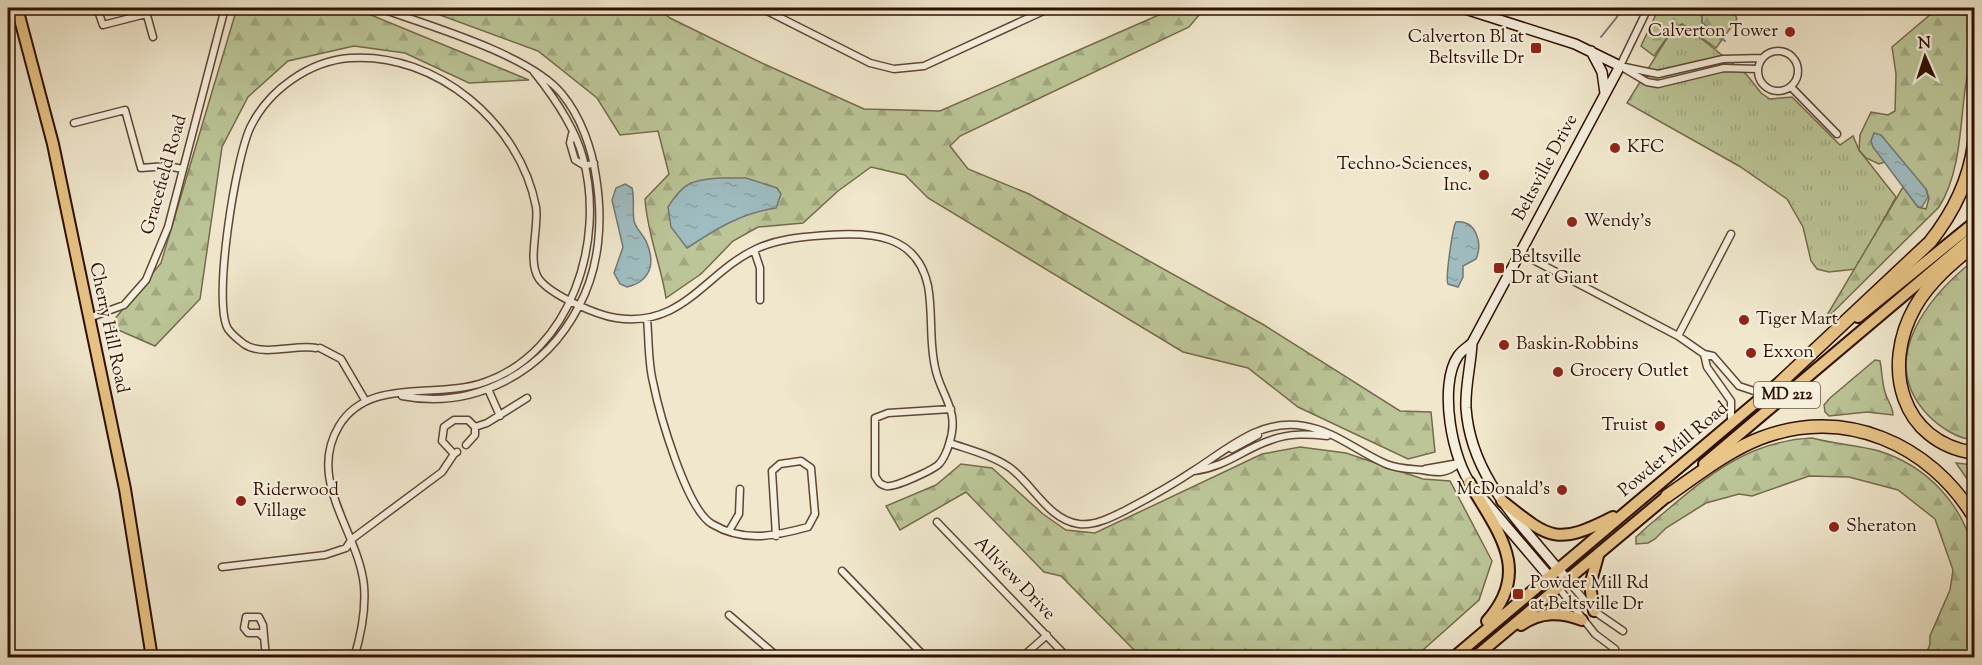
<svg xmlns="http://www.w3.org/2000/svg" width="1982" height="665" font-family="'Sorts Mill Goudy',serif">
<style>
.grass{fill:url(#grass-tufts);stroke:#756a4c;stroke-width:1.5}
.forest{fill:url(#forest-firs);stroke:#756a4c;stroke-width:1.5}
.water{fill:url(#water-ripples);stroke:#727874;stroke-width:1.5}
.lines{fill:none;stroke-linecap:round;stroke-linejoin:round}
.stream{stroke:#727874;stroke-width:2}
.street-casing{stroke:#5f4633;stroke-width:9}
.secondary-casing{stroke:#2f1000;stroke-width:12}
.primary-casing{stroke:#2f1000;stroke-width:14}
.highway-casing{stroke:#2f1000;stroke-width:15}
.street{stroke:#f5efde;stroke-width:6}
.secondary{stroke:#f5efde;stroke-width:9}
.primary{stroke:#e8c486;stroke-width:10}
.highway{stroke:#e8c486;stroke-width:12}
.poi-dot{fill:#8f2418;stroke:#f5efde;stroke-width:2}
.labels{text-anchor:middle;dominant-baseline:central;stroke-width:4.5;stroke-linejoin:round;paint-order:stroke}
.shield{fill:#f5efde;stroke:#6a5343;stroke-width:1.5}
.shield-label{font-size:16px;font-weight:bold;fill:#2f1000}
.poi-label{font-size:18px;fill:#2f1000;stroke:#f5efde;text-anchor:start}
.street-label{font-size:18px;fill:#2f1000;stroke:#f5efde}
</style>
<defs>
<pattern id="grass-tufts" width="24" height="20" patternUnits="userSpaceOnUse" patternTransform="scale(1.5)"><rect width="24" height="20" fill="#bbc597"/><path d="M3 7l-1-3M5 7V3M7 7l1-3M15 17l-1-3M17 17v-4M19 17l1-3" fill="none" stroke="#a1a880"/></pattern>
<pattern id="forest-firs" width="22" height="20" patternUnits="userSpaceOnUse" patternTransform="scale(1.5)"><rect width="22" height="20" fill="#bbc597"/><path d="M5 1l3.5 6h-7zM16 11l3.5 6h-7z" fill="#a1a880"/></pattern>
<pattern id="water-ripples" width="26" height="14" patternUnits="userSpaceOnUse" patternTransform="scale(1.5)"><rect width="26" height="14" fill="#9fbdc1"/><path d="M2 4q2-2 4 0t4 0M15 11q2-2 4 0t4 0" fill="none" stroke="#89a1a4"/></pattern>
</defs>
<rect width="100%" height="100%" fill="#f0e7cc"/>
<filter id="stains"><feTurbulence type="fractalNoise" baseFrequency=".00333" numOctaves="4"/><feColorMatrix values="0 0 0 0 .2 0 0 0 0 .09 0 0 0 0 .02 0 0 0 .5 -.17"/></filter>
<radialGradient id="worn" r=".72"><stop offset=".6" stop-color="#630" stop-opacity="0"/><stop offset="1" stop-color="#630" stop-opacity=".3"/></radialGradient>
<path class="grass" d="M1683 24 1747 75 1761 93 1770 99 1792 97 1840 145 1853 136 1859 150 1896 197 1856 269 1829 272 1817 269 1811 261 1803 227 1787 199 1739 166 1627 103 1672 30Z"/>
<path class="forest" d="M237 8H354L529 80 469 83 405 53 354 46 288 61 248 97 222 147 200 299 155 346 109 326 161 263Z
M421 8H657L670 18 764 64 864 109 940 111 1161 14 1169 8H1205L1189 27 960 136 950 146 968 169 1029 194 1264 325 1400 411 1431 412 1435 452 1408 459 1298 407 1248 368 1183 352 928 198 905 175 871 167 838 191 803 223 758 227 733 241 701 274 666 298C661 265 647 233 645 199L669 174 658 131 620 135 597 98 538 51Z
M1659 8H1732L1737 19 1716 48 1682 24 1672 30 1654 56 1641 46Z
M1938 8H1974C1974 36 1969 62 1965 90 1960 128 1960 174 1939 207L1823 322 1903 187 1918 207 1926 209 1929 198 1926 189 1873 147 1885 162 1879 164 1866 158 1859 150 1860 135 1871 112 1888 115 1895 111 1896 74 1892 47Z
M1974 260V440C1958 439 1939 427 1927 414 1876 359 1929 296 1974 260Z
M1875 360 1880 361C1882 371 1882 382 1885 392 1887 401 1893 406 1893 415L1867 412 1829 416 1825 412 1824 405 1830 398Z
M1812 438C1834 444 1857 445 1879 451 1927 466 1963 504 1974 553 1979 577 1974 619 1974 645L1971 657H1925L1930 644V636L1950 590 1953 570 1935 519 1898 490 1849 477 1809 476 1752 496 1739 494 1706 503 1666 528 1655 539 1648 543 1636 544V537L1648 526C1699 484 1741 441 1812 438Z
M1300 447 1346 453 1423 479 1450 481 1492 561 1479 600 1415 657H1141L1061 576 1044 572 966 492 900 530 886 506 936 485 961 464 992 468 1043 514 1066 530 1095 533 1262 454Z
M1956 463 1974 465V489Z"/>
<path class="water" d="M1874 133 1881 135 1926 189 1928 197 1922 207H1918L1873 147 1871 141Z
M719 178H746L777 188 781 194 776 208C741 213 716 229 687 248L671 227 668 207C683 183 691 180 719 178Z
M625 184 632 188C635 199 632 210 634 221 636 229 642 233 646 241 656 263 651 281 627 287L620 284 614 273 623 247 612 200 616 188Z
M1456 222C1476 220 1483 243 1476 259L1463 266V277L1458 287 1448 284C1445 278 1453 226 1456 222Z"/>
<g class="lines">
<path class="stream" d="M1697 8 1702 12V23L1725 41
M1601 37 1617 17 1620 8"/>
<defs>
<path id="street" d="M97 8 103 25 146 14
M145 8 153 37
M379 8C427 25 531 55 562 94 581 117 592 149 596 177 603 220 600 267 579 306 545 372 475 410 402 396
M761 8 870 63 894 69 924 66 1050 8
M1758 71a20 20 0 1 1 40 0a20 20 0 1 1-40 0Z
M1620 66 1658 74 1723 59 1762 58
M1620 66 1648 8
M1625 69 1647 82 1658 84 1724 68 1757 69
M1791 87 1837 134
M74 123 125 110 141 168 167 166 183 169
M572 134 570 143 575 160 585 166 594 163
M754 250 760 268V300
M1520 253 1678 336 1704 354 1713 356 1739 386 1754 391 1769 387
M89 318 124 305 146 280 168 227 225 8
M647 319C649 339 648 362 653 382 659 412 686 509 712 524 744 543 775 536 808 527L815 514 811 468 801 461 780 464 772 471 776 536
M1678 336 1731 234
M316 348C295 344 263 357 244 344 240 341 231 333 228 329 212 302 236 155 251 126 269 90 309 61 350 58 436 52 520 123 536 207 539 228 527 262 539 279 551 295 596 315 616 318 683 328 705 273 756 249 779 238 804 237 828 235 871 232 917 234 928 286 933 313 929 341 935 367 940 395 961 410 949 444 948 449 943 460 939 464 933 470 894 488 886 486 879 484 879 482 875 476V418L888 413 951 409
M320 348 341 359 365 400
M1704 354 1707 367 1731 401V423
M488 389 500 416
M475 427 487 423 527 398
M950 443C970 450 991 455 1009 467 1032 483 1048 520 1079 524 1095 526 1112 517 1126 510 1149 498 1172 485 1193 471 1228 449 1260 418 1304 426 1335 431 1358 452 1386 464 1398 469 1410 469 1422 470 1438 473 1447 474 1459 463
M1232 449 1258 435
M457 452 454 454 442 441 444 427 454 420H468L475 427V435L466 445
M1425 469 1459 463
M1194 471C1226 467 1243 449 1271 440 1290 433 1308 434 1327 436
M937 522 1068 658
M729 531 739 514 740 489
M222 567 325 555 346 548 352 539 442 472 454 454
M842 571 926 658
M1567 580 1594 611 1623 631
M1558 587 1595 634 1615 649
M729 615 779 658
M264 638 259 633H248L244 628 246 617H259L263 625 266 658
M354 658C361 635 366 610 364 586 359 532 306 481 339 426 369 376 437 400 485 382 571 352 606 241 583 158 575 127 554 97 534 72
M1021 658 1047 635"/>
<path id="secondary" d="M1462 8 1575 44 1620 66 1472 343C1468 347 1461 351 1458 356 1438 385 1452 461 1473 487
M1591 51 1602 72 1605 93
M1472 343C1471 365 1465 386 1466 408 1471 480 1524 526 1567 580
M1484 500 1558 587"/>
<path id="primary" d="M17 8 53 144 125 489 152 658
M1858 317 1974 223
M1704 464 1974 236
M1469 482C1497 531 1533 570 1487 621
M1502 501C1550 539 1556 546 1613 517
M1594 611 1590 585 1598 556
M1521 625C1541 611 1561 612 1582 620
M1453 658 1786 377
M1474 658 1672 492"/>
<path id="highway" d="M1974 245C1952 263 1929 282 1915 307 1881 367 1901 442 1974 453
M1781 382 1930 242C1953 213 1969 182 1974 144
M1667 496C1696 476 1727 451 1761 438 1844 406 1930 444 1974 517"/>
</defs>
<use href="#street" class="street-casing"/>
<use href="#secondary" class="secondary-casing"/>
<use href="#primary" class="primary-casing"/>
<use href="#highway" class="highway-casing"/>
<use href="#street" class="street"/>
<use href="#secondary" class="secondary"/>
<use href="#primary" class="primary"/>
<use href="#highway" class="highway"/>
</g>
<g class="poi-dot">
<circle cx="1790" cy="32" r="6"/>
<rect x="1530" y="42" width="12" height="12" rx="3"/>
<circle cx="1615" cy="148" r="6"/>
<circle cx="1484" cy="175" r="6"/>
<circle cx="1572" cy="222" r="6"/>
<rect x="1493" y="262" width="12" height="12" rx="3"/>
<circle cx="1744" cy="320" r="6"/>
<circle cx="1504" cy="345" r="6"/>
<circle cx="1751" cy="353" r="6"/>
<circle cx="1558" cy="372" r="6"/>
<circle cx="1660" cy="426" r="6"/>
<circle cx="1562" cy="490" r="6"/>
<circle cx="241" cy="501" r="6"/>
<circle cx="1834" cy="527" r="6"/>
<rect x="1512" y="588" width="12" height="12" rx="3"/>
</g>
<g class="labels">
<rect class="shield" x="1754" y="382" width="66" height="26" rx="4.5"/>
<g class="shield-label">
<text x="1787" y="395">MD 212</text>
</g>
<g class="poi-label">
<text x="1778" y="32" text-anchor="end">Calverton Tower</text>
<text x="1524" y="38" text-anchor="end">Calverton Bl at<tspan x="1524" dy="21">Beltsville Dr</tspan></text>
<text x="1627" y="148">KFC</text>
<text x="1472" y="165" text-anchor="end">Techno-Sciences,<tspan x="1472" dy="21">Inc.</tspan></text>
<text x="1584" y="222">Wendy's</text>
<text x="1511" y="258">Beltsville<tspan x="1511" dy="21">Dr at Giant</tspan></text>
<text x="1756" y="320">Tiger Mart</text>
<text x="1516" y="345">Baskin-Robbins</text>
<text x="1763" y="353">Exxon</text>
<text x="1570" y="372">Grocery Outlet</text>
<text x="1648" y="426" text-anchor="end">Truist</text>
<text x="1550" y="490" text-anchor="end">McDonald's</text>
<text x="253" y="491">Riderwood<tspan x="253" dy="21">Village</tspan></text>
<text x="1846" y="527">Sheraton</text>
<text x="1530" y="584">Powder Mill Rd<tspan x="1530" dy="21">at Beltsville Dr</tspan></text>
</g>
<g class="street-label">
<text transform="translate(1546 168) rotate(-62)">Beltsville Drive</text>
<text transform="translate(165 175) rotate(-74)">Gracefield Road</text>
<text transform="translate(108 328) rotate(78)">Cherry Hill Road</text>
<text transform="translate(1674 450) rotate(-40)">Powder Mill Road</text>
<text transform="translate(1014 579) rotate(46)">Allview Drive</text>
</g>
</g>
<rect width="1982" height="665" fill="none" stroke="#f0e7cc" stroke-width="30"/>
<rect x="9" y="9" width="1964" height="647" fill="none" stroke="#2f1000" stroke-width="3"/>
<rect x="15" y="15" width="1952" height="635" fill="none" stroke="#2f1000" stroke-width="1.5"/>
<g transform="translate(1925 57) rotate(357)" stroke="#f5efde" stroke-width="4.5" paint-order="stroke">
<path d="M0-4.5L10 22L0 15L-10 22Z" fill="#2f1000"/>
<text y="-9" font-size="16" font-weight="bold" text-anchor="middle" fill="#2f1000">N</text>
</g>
<rect width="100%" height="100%" filter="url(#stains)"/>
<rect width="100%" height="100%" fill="url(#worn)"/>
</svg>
